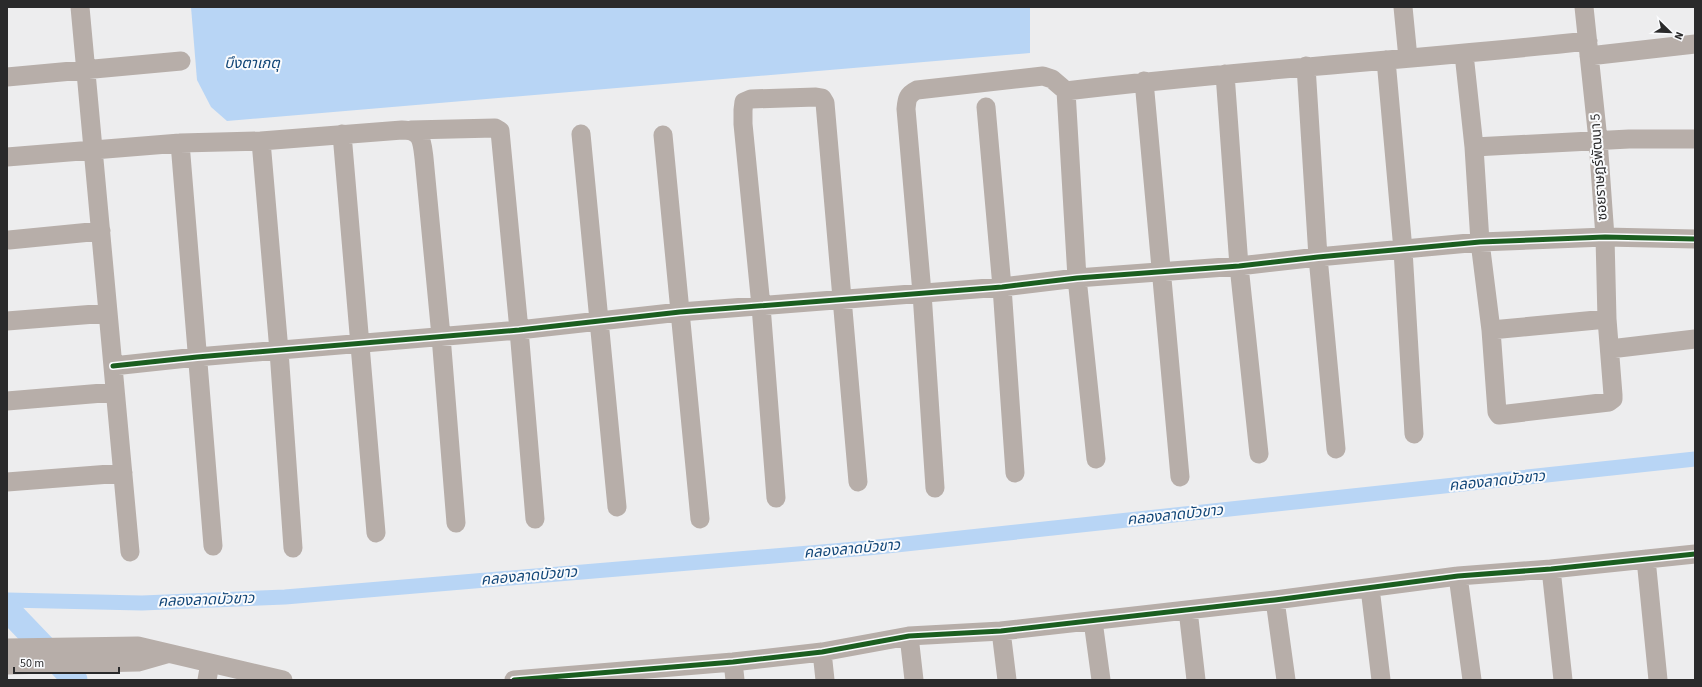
<svg xmlns="http://www.w3.org/2000/svg" width="1702" height="687" font-family="'Source Sans 3','Noto Sans Thai',sans-serif">
<style>
.water{fill:#b8d5f5}
.lines{fill:none;stroke-linecap:round;stroke-linejoin:round}
.canal{stroke:#b8d5f5;stroke-width:15}
.river{stroke:#b8d5f5;stroke-width:25}
.minor{stroke:#b7aea9;stroke-width:19}
.cycleway-casing{stroke:#fafbfd;stroke-width:8}
.cycleway{stroke:#1b5e20;stroke-width:5}
.labels{text-anchor:middle;dominant-baseline:central;stroke-width:4;stroke-linejoin:round;paint-order:stroke}
.street-label{font-size:14px;fill:#2a2a2b;stroke:#fafbfd}
.water-label{font-size:15px;font-style:italic;fill:#104577;stroke:#fafbfd}
</style>
<rect width="100%" height="100%" fill="#ededee"/>
<path class="water" d="M191 7H1030V53L227 121 211 107 197 80Z"/>
<g class="lines">
<path class="canal" d="M7 600 142 603 285 597 868 548 1695 459"/>
<path class="river" d="M7 609 75 680"/>
<path class="minor" d="M80 7 130 552
M1403 7 1408 58
M1464 54 1474 147 1480 242 1491 330 1497 412 1499 415 1609 402 1613 399V395L1607 319 1605 237 1598 140 1584 7
M1589 56 1695 44
M1386 60 1403 250 1414 434
M1306 66 1318 257 1336 449
M1225 74 1239 266 1259 454
M7 77 181 61
M1144 81 1180 477
M1066 91C1239 70 1414 60 1588 41
M986 107 1002 287 1015 473
M411 130 495 128 500 131 519 330 535 519
M342 134 376 533
M581 134 617 507
M663 135 700 519
M261 141 279 351 293 548
M180 143 213 546
M1474 147 1629 139H1695
M7 157 180 143 261 141 402 130C422 130 422 141 424 158L441 336 456 523
M9 240 101 231
M7 321 108 313
M1491 330 1607 319
M1610 349 1695 339
M113 366 197 357 519 330 680 312 1002 287 1077 278 1239 266 1318 257 1480 242 1605 237 1695 239
M7 401 115 392
M7 482 123 473
M935 488 922 293 906 109C907 99 907 95 917 90L1043 76 1052 79 1066 91 1077 278 1096 459
M776 498 761 306 743 124V110L744 102 751 99 816 97 822 98 825 103 858 482
M1646 559 1658 680
M1551 569 1563 680
M1458 576 1472 680
M1370 588 1381 680
M1275 600 1286 680
M1188 610 1196 680
M1093 621 1101 680
M1001 631 1007 680
M909 636 914 680
M7 648 138 646 283 680
M822 652 825 680
M733 662 735 680
M7 665 138 662 166 654
M207 680 210 663
M514 680 733 662 822 652 909 636 1001 631 1275 600 1458 576 1551 569 1695 554"/>
<defs>
<path id="cycleway" d="M113 366 197 357 519 330 680 312 1002 287 1077 278 1239 266 1318 257 1480 242 1605 237 1695 239
M514 680 733 662 822 652 909 636 1001 631 1275 600 1458 576 1551 569 1695 554"/>
</defs>
<use href="#cycleway" class="cycleway-casing"/>
<use href="#cycleway" class="cycleway"/>
</g>
<g class="labels">
<g class="street-label">
<text transform="translate(1599 167) rotate(-94)">ซอยราษฎร์พัฒนา 5</text>
</g>
<g class="water-label">
<text x="252" y="63">บึงตาเกตุ</text>
<text transform="translate(1497 481) rotate(-6)">คลองลาดบัวขาว</text>
<text transform="translate(1175 515) rotate(-6)">คลองลาดบัวขาว</text>
<text transform="translate(852 549) rotate(-5)">คลองลาดบัวขาว</text>
<text transform="translate(529 576) rotate(-5)">คลองลาดบัวขาว</text>
<text transform="translate(206 600) rotate(-2)">คลองลาดบัวขาว</text>
</g>
</g>
<rect width="1702" height="687" fill="none" stroke="#2a2a2b" stroke-width="16"/>
<g transform="translate(1670 32) rotate(113)" stroke="#fafbfd" stroke-width="3" paint-order="stroke">
<path d="M0-3L7 15L0 10L-7 15Z" fill="#2a2a2b"/>
<text y="-6" font-size="11" font-weight="bold" text-anchor="middle" fill="#2a2a2b">N</text>
</g>
<path d="M14 667v6h105v-6" fill="none" stroke="#2a2a2b" stroke-width="2"/>
<text x="20" y="667" font-size="12" fill="#2a2a2b" stroke="#fafbfd" stroke-width="3" paint-order="stroke">50 m</text>
</svg>
